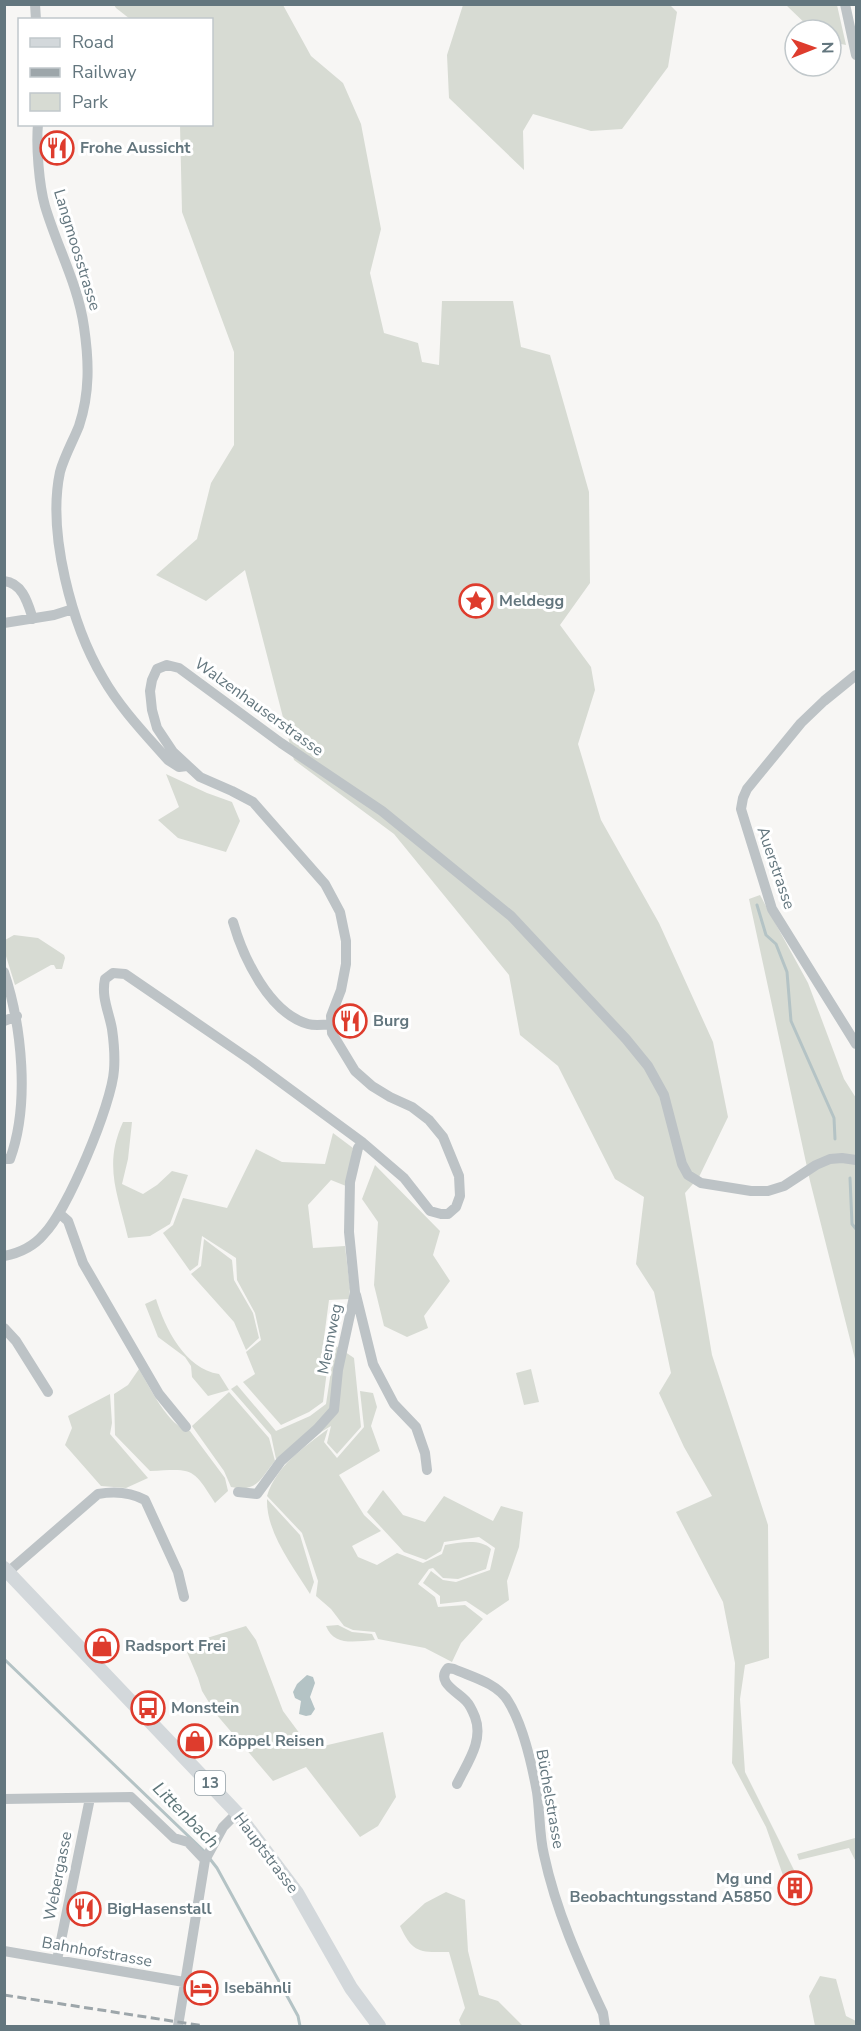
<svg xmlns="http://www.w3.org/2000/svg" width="861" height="2031" font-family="'Nunito Sans',sans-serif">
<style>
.green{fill:#d7dbd3}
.water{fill:#b4c3c5}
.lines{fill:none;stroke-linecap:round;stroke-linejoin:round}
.stream{stroke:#b4c3c5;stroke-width:3}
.minor{stroke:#bdc3c6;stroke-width:10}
.major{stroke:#d3d8db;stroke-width:14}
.rail{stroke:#9da6aa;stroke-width:3;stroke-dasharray:9 4.5;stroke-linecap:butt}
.labels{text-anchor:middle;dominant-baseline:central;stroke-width:6;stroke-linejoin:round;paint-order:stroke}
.shield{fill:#fff;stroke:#929fa5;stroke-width:1.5}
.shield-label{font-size:15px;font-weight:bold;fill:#63767e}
.poi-label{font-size:16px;font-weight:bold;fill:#63767e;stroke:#fff;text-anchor:start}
.street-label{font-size:16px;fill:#63767e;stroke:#fff}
.water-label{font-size:18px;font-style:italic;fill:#5e7679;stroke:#fff}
</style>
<rect width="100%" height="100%" fill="#f7f6f4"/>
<path class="green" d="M669 4 677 12 668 67 622 129 591 131 533 114 523 131 524 170 449 98 447 55 463 5Z
M114 5H283L311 56 343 83 361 124 381 229 370 273 384 333 418 343 422 362 439 365 442 301H513L521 347 550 355 589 492 590 583 560 625 591 667 595 690 578 744 601 820 659 923 713 1042 728 1117 699 1177 685 1193 712 1355 768 1525 769 1658 745 1665 740 1699 745 1772 797 1876 785 1881 766 1827 732 1763 735 1663 723 1602 676 1512 712 1496 684 1447 659 1393 671 1373 654 1292 636 1264 644 1197 615 1179 558 1066 520 1035 509 975 394 834 294 760 245 570 206 601 156 575 197 539 211 483 234 445V352L182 212 180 125 212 124V20L130 19 116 8Z
M786 5H837L846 45 831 42V30H812Z
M166 774 207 793 232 802 240 821 226 852 178 838 158 820 179 807Z
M760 895 808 983 844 1079 856 1098V1363L810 1181 749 899Z
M14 935 38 938 64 955 65 958 62 969H56L54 965H51L15 985 5 953V940Z
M123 1122H132L128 1159 122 1184 143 1194 157 1185 172 1171 188 1175 170 1224 150 1236 128 1238C118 1194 103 1166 123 1122Z
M333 1133 353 1148 346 1186 331 1180 308 1205 313 1248 345 1246 350 1288 349 1299 329 1300 323 1345 330 1347 323 1402 309 1412 281 1425 243 1382 255 1374 246 1352 261 1340 255 1313 237 1280 236 1258 202 1236 198 1265 190 1271 163 1233 173 1225 183 1198 227 1208 256 1149 282 1162 325 1164Z
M375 1165 440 1231 433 1255 450 1281 424 1316 428 1328 407 1337 384 1326 374 1285 378 1222 362 1199Z
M204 1239 232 1260 234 1280 253 1313 259 1338 246 1350 234 1322 191 1274 201 1266Z
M156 1299C165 1328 185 1369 219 1374L229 1390 208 1396 192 1377 191 1366 185 1357 158 1337 145 1304Z
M335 1345 354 1358 361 1427 337 1454 327 1443 331 1426 276 1459 271 1435 231 1389 237 1385 276 1431 310 1416 326 1404Z
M139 1369C149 1386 169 1428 190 1431L225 1478 228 1491 215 1503C192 1466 192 1469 150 1471L115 1435 114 1394 128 1385Z
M531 1369 539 1402 524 1405 516 1373Z
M360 1391 373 1393 377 1407 371 1426 380 1451 339 1475 364 1515 381 1531 352 1546 358 1557 377 1565 397 1553 423 1563 442 1554 445 1545C459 1543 480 1538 491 1549L486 1569 458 1579 443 1578 433 1568 429 1569 418 1584 435 1597 438 1607 465 1605 483 1619 461 1643 452 1662 425 1648 378 1639 375 1632 353 1630 344 1626 331 1609 316 1596 318 1581 302 1533 267 1496C277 1465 303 1448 328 1429L324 1442 337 1458 364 1427Z
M229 1392 269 1438 275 1461C260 1478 258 1493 231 1487L224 1471 192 1426Z
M110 1394 112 1423 110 1434 148 1478 126 1488 101 1486 65 1445 72 1428 68 1416Z
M383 1490 403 1515 425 1522 444 1496 493 1521 501 1506 523 1512 519 1547 507 1581 509 1600 487 1615 466 1601 440 1604V1596L423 1583 431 1571 443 1580 456 1582 490 1570 495 1548 479 1537 444 1542 441 1551 426 1560 404 1552 367 1512Z
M267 1499 300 1535 314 1582 310 1594C293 1566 266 1533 267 1499Z
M338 1625 352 1632 372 1634 375 1640C356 1641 334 1647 326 1626Z
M246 1626 256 1640 283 1711 300 1734 315 1748 383 1732 396 1797 378 1826 360 1837 306 1767 273 1781 216 1714 202 1691 198 1678 184 1645Z
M855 1838 856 1862 849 1848 799 1860 797 1854Z
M446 1892 465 1900 468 1951 479 1995 498 2001 523 2026H461L459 2020 465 2008 449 1952C420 1952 413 1954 400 1926L425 1903Z
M820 1976 836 1979 846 2016 856 2021V2026H815L809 1996Z"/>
<path class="water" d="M307 1675 313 1677 315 1683 310 1697 315 1709 311 1715 306 1716 299 1714 301 1701 295 1698 293 1692 297 1684Z"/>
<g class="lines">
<path class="stream" d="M757 905 766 935 776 944 787 972 791 1021 834 1118 835 1139
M850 1178 852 1224 856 1229
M4 1659 206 1853
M210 1859 217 1868 298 2016 300 2026"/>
<path class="minor" d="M35 4 36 20
M845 4 856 55
M38 124C36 146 39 185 45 206 57 247 78 284 84 327 89 361 90 393 79 426 73 441 64 457 60 472 47 533 72 626 103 678 120 708 146 735 168 760L179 767 187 766
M4 581C23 583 28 604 33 619
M4 623 54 615 73 609
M856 675 824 701 801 723 747 789 743 798 741 809 772 909 856 1044
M233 922C243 957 269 1013 308 1024 315 1026 323 1025 331 1024
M4 972C22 1026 30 1105 10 1159H4
M4 1021 17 1016
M60 1214 68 1221 83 1263 159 1394 186 1427
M4 1256C20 1253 34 1246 44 1234 67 1211 112 1104 114 1070 115 1057 114 1043 112 1029 109 1012 101 997 105 979L113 973 125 974 182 1013 252 1061 362 1142 404 1178 430 1211 441 1214H448L456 1207 460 1196 459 1176 443 1137 429 1120 412 1107 390 1097 372 1086 355 1071 332 1033 331 1016 341 990 346 964V941L340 912 325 884 253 802 232 791 200 777 173 752 157 728 152 710 150 691 152 680 157 669 167 665 179 668 281 743 382 811 511 916 626 1039 648 1066 664 1095 682 1164 688 1175 701 1183 751 1191H768L784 1186 816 1165 830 1159 842 1158 856 1160
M356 1295 373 1364 394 1404 416 1427 425 1453 427 1470
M4 1328 16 1341 48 1392
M238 1492 257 1494 281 1461 317 1429 334 1410 338 1370 355 1292 349 1232 350 1182 358 1148 362 1142
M8 1572 98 1494C115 1491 130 1492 145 1500L178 1572 184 1597
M457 1784C467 1763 484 1741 475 1717 473 1712 470 1705 466 1701 458 1692 435 1682 448 1668L454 1669C472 1677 497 1683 508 1701 522 1723 532 1765 537 1792 540 1812 539 1834 544 1855 556 1911 579 1962 603 2013L605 2026
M4 1799 131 1797 174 1838 188 1842 205 1860
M4 1951 184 1982
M57 1960 90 1798
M178 2026 205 1860 223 1827 237 1813"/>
<path class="major" d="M4 1568 237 1813 297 1893 351 1988 379 2026"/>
<path class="rail" d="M4 1995 204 2026"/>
</g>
<defs>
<symbol id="restaurant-ring" viewBox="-11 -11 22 22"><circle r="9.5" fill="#fff" stroke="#de3c2d" stroke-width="1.5"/><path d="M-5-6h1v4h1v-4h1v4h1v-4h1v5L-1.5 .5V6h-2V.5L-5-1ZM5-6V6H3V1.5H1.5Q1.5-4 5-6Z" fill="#de3c2d"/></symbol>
<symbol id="sight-ring" viewBox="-11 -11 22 22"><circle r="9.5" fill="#fff" stroke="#de3c2d" stroke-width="1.5"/><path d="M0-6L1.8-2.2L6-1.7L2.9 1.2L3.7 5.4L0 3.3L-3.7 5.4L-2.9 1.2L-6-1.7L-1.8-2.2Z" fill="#de3c2d"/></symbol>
<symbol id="shop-ring" viewBox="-11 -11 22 22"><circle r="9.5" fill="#fff" stroke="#de3c2d" stroke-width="1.5"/><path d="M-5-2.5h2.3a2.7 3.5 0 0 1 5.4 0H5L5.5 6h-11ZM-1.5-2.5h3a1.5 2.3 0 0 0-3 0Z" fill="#de3c2d"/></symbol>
<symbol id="bus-ring" viewBox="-11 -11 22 22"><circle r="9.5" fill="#fff" stroke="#de3c2d" stroke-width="1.5"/><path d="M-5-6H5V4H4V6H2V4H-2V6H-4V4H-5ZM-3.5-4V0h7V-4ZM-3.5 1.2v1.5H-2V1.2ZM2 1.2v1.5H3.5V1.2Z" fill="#de3c2d"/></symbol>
<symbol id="building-ring" viewBox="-11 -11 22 22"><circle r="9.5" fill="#fff" stroke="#de3c2d" stroke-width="1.5"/><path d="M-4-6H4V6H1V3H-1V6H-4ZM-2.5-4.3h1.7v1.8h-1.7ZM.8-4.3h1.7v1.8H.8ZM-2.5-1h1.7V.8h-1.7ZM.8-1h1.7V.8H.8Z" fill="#de3c2d"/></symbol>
<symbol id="hotel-ring" viewBox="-11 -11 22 22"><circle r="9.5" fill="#fff" stroke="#de3c2d" stroke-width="1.5"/><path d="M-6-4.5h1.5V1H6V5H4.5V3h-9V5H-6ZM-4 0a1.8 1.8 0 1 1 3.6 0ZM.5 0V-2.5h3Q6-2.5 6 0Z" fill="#de3c2d"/></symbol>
</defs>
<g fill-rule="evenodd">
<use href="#restaurant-ring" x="38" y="129" width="38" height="38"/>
<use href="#sight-ring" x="457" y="582" width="38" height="38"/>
<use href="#restaurant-ring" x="331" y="1002" width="38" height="38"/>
<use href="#shop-ring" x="83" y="1627" width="38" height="38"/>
<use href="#bus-ring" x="129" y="1689" width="38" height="38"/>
<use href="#shop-ring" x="176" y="1722" width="38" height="38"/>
<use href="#building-ring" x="776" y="1869" width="38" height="38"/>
<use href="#restaurant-ring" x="65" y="1890" width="38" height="38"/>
<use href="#hotel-ring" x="182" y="1969" width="38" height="38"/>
</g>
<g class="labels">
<rect class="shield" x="195" y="1771" width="30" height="24" rx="4.5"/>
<g class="shield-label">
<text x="210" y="1783">13</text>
</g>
<g class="poi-label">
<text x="80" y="148">Frohe Aussicht</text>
<text x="499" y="601">Meldegg</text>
<text x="373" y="1021">Burg</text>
<text x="125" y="1646">Radsport Frei</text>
<text x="171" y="1708">Monstein</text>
<text x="218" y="1741">Köppel Reisen</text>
<text x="772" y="1879" text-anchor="end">Mg und<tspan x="772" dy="18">Beobachtungsstand A5850</tspan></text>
<text x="107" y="1909">BigHasenstall</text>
<text x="224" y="1988">Isebähnli</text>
</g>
<g class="street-label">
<text transform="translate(77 250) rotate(73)">Langmoosstrasse</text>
<text transform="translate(259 707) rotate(36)">Walzenhauserstrasse</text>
<text transform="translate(776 868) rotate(71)">Auerstrasse</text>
<text transform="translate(330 1339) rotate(-79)">Mennweg</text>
<text transform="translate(550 1799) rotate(80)">Büchelstrasse</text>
<text transform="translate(266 1853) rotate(53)">Hauptstrasse</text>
<text transform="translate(58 1876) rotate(-79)">Webergasse</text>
<text transform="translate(97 1952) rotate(10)">Bahnhofstrasse</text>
</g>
<g class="water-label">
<text transform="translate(186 1815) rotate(45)">Littenbach</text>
</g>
</g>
<rect width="861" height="2031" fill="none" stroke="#63767e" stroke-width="12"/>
<rect x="18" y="18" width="195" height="108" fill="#ffffff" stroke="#c1c8cb" stroke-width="1.5"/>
<rect x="30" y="38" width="30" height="9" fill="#d3d8db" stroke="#c1c8cb" stroke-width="1.5"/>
<text x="72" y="48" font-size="18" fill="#63767e">Road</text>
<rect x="30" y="68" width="30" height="9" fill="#9da6aa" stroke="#c1c8cb" stroke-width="1.5"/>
<text x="72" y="78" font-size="18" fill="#63767e">Railway</text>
<rect x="30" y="93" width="30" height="18" fill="#d7dbd3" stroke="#c1c8cb" stroke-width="1.5"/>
<text x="72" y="108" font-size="18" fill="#63767e">Park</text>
<g transform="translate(813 48) rotate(89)"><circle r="28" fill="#ffffff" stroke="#c1c8cb" stroke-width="1.5"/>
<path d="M0-4.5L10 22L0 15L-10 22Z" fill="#de3c2d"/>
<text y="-9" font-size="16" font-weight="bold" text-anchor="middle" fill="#63767e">N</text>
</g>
</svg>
